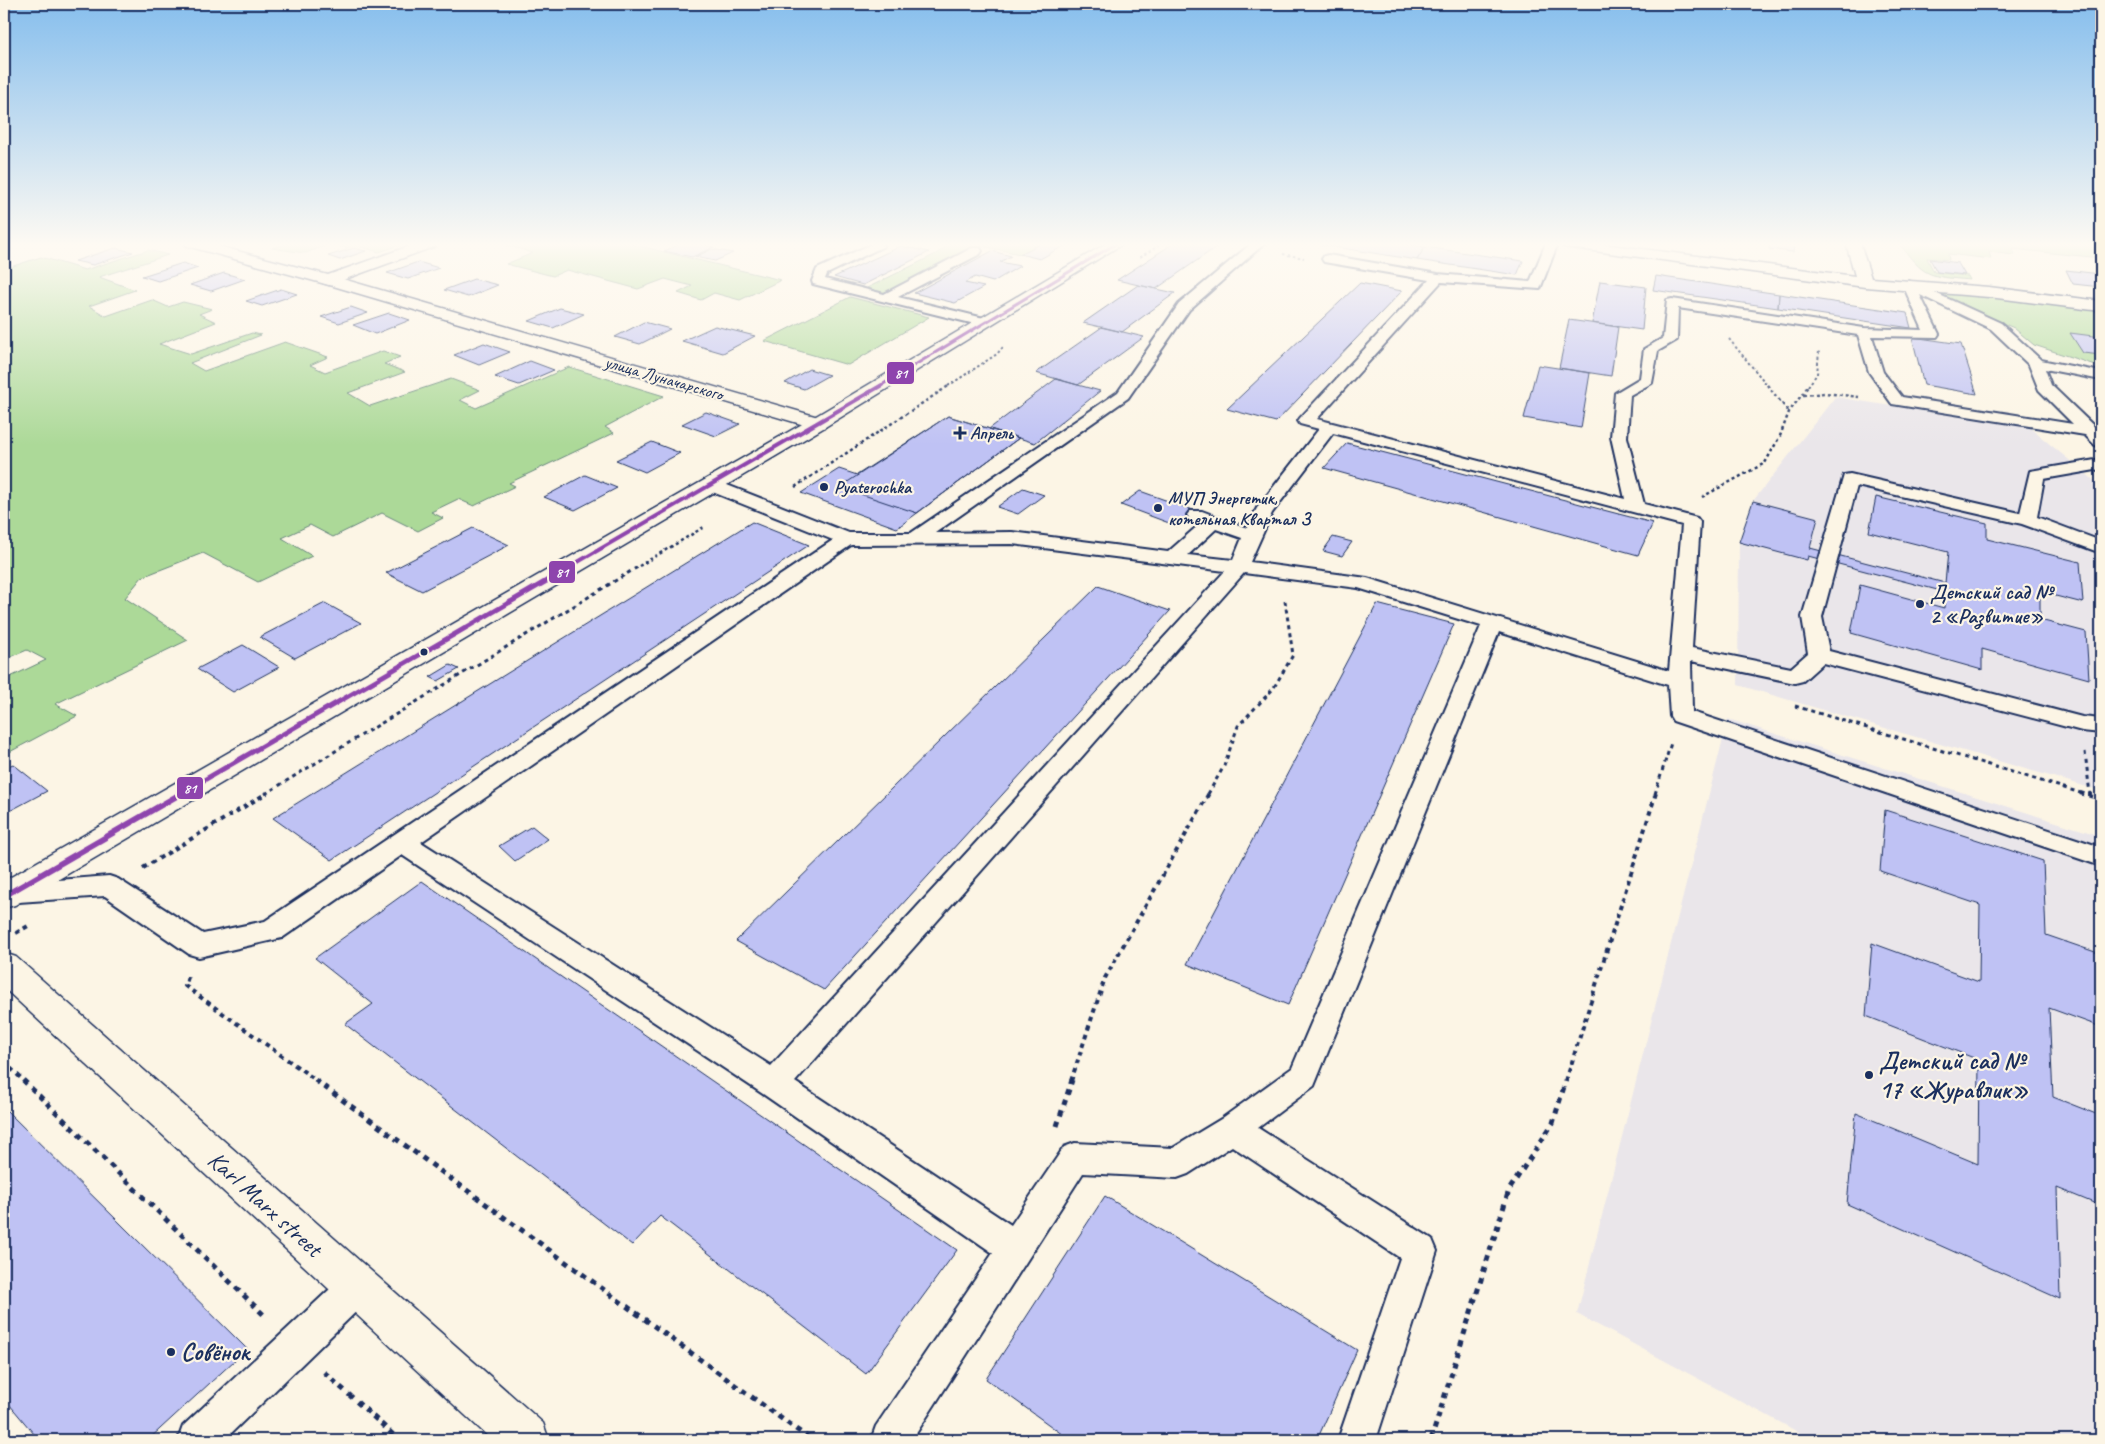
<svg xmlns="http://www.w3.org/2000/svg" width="2105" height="1444" font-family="Caveat,sans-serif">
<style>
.built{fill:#eae6ea}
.green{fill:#acd998;stroke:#64847b}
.building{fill:#bfc2f4;stroke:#1b2f5e}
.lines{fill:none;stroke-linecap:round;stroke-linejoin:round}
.lane-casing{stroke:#1b2f5e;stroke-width:4}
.street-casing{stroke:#1b2f5e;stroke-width:3}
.secondary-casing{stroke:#1b2f5e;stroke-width:3}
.primary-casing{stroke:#1b2f5e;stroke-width:3}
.path-far4{stroke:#1b2f5e;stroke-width:2;stroke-dasharray:2.5 2.5;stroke-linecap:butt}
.path-far3{stroke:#1b2f5e;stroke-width:2.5;stroke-dasharray:3 3;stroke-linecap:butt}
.path-far2{stroke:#1b2f5e;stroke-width:3;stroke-dasharray:4 4;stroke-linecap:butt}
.path-far1{stroke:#1b2f5e;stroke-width:4;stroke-dasharray:4.5 4.5;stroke-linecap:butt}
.path{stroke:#1b2f5e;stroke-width:5;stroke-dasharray:5.5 5.5;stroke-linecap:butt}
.lane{fill:#fcf5e5;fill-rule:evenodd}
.street{fill:#fcf5e5;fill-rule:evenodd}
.secondary{fill:#fcf5e5;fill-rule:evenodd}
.primary{fill:#fcf5e5;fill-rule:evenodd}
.bus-1-far3-casing{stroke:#fcf5e5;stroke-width:5.5}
.bus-1-far2-casing{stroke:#fcf5e5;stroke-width:7}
.bus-1-far1-casing{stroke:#fcf5e5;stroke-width:9}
.bus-1-casing{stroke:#fcf5e5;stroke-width:10}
.bus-1-far3{stroke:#8e44ad;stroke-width:3}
.bus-1-far2{stroke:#8e44ad;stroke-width:4}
.bus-1-far1{stroke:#8e44ad;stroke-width:5}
.bus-1{stroke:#8e44ad;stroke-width:6}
.poi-dot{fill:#1b2f5e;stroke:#fcf5e5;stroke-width:2}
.labels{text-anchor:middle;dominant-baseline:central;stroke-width:4.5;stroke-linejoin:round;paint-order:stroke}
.far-street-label{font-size:18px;fill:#1b2f5e;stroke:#fcf5e5}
.far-poi-label{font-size:18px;font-weight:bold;fill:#1b2f5e;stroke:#fcf5e5;text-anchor:start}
.poi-label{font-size:21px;font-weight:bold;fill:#1b2f5e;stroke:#fcf5e5;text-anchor:start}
.near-poi-label{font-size:25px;font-weight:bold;fill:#1b2f5e;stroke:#fcf5e5;text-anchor:start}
.near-street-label{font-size:25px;fill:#1b2f5e;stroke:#fcf5e5}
.line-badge{stroke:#fcf5e5;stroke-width:2}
.badge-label{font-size:14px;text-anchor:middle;font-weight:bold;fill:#fff}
</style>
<rect width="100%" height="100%" fill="#fcf5e5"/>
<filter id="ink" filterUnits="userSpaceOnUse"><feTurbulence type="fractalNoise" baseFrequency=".02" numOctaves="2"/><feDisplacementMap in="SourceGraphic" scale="10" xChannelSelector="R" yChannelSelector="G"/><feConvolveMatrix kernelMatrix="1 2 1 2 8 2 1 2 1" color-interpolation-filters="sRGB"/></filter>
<g filter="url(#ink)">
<path class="built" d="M1835 397 2030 428 2101 486V791L1738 685 1739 542 1753 501Z
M1728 719 2101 836V1440H1813L1577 1314Z"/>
<path class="green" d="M289 243H406L379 252 355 245 347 248 331 244 305 253 272 248Z
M501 243H627L781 280 740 300 714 293 701 300 678 293 692 286 665 279 638 289 567 270 553 276 506 264 533 253Z
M951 243H1042L1020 254 982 246 889 294 867 288 936 254Z
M1899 243H2101V258L2012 249 2014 255 1989 252 1991 259 1948 254 1949 260 1927 258 1934 272 1968 276 1970 280C1928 276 1925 278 1899 243Z
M148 250 168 255 99 277 135 290 89 306 106 316 152 300 168 307 183 302 212 309 199 314 216 322 159 344 191 354 252 333 261 335 190 363 204 371 285 342 328 357 310 365 325 372 383 351 400 357 384 364 405 372 348 393 370 406 451 379 480 390 460 400 476 408 569 367 664 396 605 427 614 433 509 483 515 486 474 506 458 499 431 512 443 518 418 531 382 513 333 537 310 525 282 538 312 556 258 582 203 553 142 577 125 598 188 640 55 704 77 716 4 755V680L46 660 27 650 4 660V269L41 257 85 270Z
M1954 292 2101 309V367L2034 345 2014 328 1938 295Z
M850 297 929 317 848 365 764 341Z"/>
<path class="building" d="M683 243H694L714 247 692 257 664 251Z
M1042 243H1062L1067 244 1040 259 1020 254Z
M1174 243H1222L1156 289 1117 280Z
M1310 243H1397L1425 247 1417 260Z
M1770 243H1794L1793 252 1769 249Z
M901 246 929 252 863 285 834 277Z
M1425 247 1523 261 1517 275 1417 260Z
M115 248 133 252 93 265 75 261Z
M354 248 366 251 340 260 328 256Z
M712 249 733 253 715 261 695 257Z
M992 251 1011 256 1000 262 1020 266 993 282 975 277 965 283 984 287 955 303 914 293Z
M1930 259 1958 263 1965 275 1937 272Z
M418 262 439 268 408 279 387 273Z
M183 263 198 268 158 281 142 276Z
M2066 270 2100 274 2101 287 2073 284Z
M224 273 245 279 211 291 190 285Z
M1656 276 1779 294 1778 308 1653 290Z
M474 279 498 285 468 297 444 290Z
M1600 281 1646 287 1642 330 1592 323Z
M1360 283 1402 291 1276 422 1227 409Z
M1138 285 1175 293 1122 332 1083 323Z
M281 289 297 294 262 306 246 301Z
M1779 294 1907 313 1911 328 1778 308Z
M351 307 368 313 339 323 321 317Z
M560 308 584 314 553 328 529 321Z
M389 313 410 320 375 334 353 325Z
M1569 320 1618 327 1611 376 1559 368Z
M644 322 670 329 640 344 615 337Z
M715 326 755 336 723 353 682 341Z
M1102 327 1144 337 1078 385 1036 373Z
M2070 333 2101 337V355L2083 353Z
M1912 337 1961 344 1977 394 1924 385Z
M484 343 510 352 479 365 454 355Z
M530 361 554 370 519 385 495 377Z
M1538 365 1590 373 1581 428 1524 418Z
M809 369 829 375 804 389 785 383Z
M1056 379 1100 391 1035 443 989 429Z
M706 412 740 424 716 436 682 424Z
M948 416 1019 438 917 513 840 487Z
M948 416 1019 438 897 528 801 493 839 469 857 475Z
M652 442 680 453 645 472 616 460Z
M1347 443 1653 523 1638 555 1324 468Z
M585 475 617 488 575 510 544 497Z
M1023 488 1044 495 1018 514 997 507Z
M1140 491 1196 511 1177 526 1121 505Z
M1876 497 1987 523V539L2080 562 2083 603 2040 592V620L2086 632 2089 679 1982 649V670L1851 633 1860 585 1944 608 1945 592 1808 556 1807 560 1739 542 1753 501 1818 518 1810 548 1945 583 1948 552 1869 532Z
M752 522 809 545 332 860 273 818Z
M473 528 509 545 422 591 386 573Z
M1333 537 1352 542 1342 556 1323 551Z
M1098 586 1170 611 824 990 736 941Z
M325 603 361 623 295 658 260 637Z
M1377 604 1454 624 1288 1005 1187 964Z
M243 645 279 667 233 692 197 669Z
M450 665 459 669 438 681 430 677Z
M13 764 47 791 4 814V768Z
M1885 810 2043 861 2046 935 2101 954V1027L2049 1008 2053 1097 2101 1116V1206L2057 1188 2060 1299 1847 1204 1856 1113 1978 1164 1979 1060 1866 1016 1872 943 1979 982 1980 905 1880 871Z
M532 826 548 839 515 861 499 846Z
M422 881 957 1250 866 1374 660 1216 632 1245 345 1024 373 1004 315 958Z
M4 1108 247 1349 148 1440H39L4 1398Z
M1105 1196 1357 1350 1317 1440H1070L986 1379Z"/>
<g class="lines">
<defs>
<path id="lane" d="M874 243H879L884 246 827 274 825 279 884 294 972 248H980L982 251 980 254 898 297 988 319 990 322 988 325 983 326 813 284 812 281 817 269Z
M1252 243H1265L1189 310 1128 398 935 533 1012 532 1168 552 1201 523 1190 519 1187 515 1190 511H1202L1247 528 1257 508 1319 429 1300 424 1298 421 1300 418 1429 280 1324 262 1322 259 1324 256 1328 255 1438 274 1530 282 1546 243H1558L1540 289 1441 282 1317 419 1625 499 1611 437 1615 393 1640 378 1644 349 1663 338 1667 300 1672 299 1864 328 1923 330 1903 285 1909 281 2001 323 2041 360 2101 372V380L2045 369 2051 385 2101 433V447L2095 445 2085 435 1892 404 1869 372 1858 335 1678 308 1677 340 1658 351 1652 383 1630 395 1627 437 1644 504 1697 518 1700 522 1692 648 1791 668 1808 653 1802 617 1844 475 1850 474 2020 513 2030 471 2101 459V469L2044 479 2037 517 2101 541V553L2022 524 1857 486 1822 617 1829 651 2082 717 2101 719V733L2082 731 1823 663 1803 681 1795 683 1691 661 1692 712 2101 847V866L1673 721 1670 716 1668 685 1499 632 1314 1086 1258 1128 1432 1239 1437 1251 1376 1440H1338L1400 1258 1232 1146 1188 1174 1177 1178 1083 1173 912 1440H871L876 1426 993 1253 763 1094 402 855 282 938 199 957 189 954 105 896 4 903V885L8 884 109 876 118 879 203 934 265 921 833 540 705 489 702 485 705 481H717L849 533H911L1118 392 1179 304ZM1920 295 1991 329 2029 365 2039 390 2073 424 1902 397 1883 372 1872 336 1937 337 1939 334ZM1333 433 1682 525 1669 671 1367 578 1250 562 1272 513ZM1216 529 1242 538 1233 560 1188 555ZM1012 544 1225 571 771 1066 421 842 851 545ZM1244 573 1358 588 1481 626 1292 1068 1221 1119 1173 1148 1075 1143 1064 1147 1011 1225 795 1082Z
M357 1270 369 1275 374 1287 369 1299 224 1440H178L183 1426 345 1275Z"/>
<path id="street" d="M1557 243H1595L1855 276 1846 243H1860L1871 278 1989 287 2101 301V311L1989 297 1865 287 1564 247Z
M329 275 825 419 828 423 825 427H811L323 283 321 280Z"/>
<path id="secondary" d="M185 243H207L328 275 418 243H438L436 246 329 285 187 246Z
M4 953 16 957 543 1423 549 1440H492L4 988Z"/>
<path id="primary" d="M1107 243H1124L825 427 15 905 4 908V881L811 419Z"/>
</defs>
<use href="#lane" class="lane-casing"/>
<use href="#street" class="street-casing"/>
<use href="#secondary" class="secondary-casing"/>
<use href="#primary" class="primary-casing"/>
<path class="path-far4" d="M1283 254 1304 258
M1140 257 1163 243
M1729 339 1768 386
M948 386 997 354 1003 347
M1808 386 1817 374 1819 351"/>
<path class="path-far3" d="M1767 385 1789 412
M1803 395 1825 393 1859 397
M795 487 950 385
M1702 497 1765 463 1780 436 1789 412 1809 385
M639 566 704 527"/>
<path class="path-far2" d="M1795 706 2084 794
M2085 752 2090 794
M265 794 641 565
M1208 794 1224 766 1238 726 1273 689 1293 655 1285 601
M1655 794 1671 743"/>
<path class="path-far1" d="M2080 793 2101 799
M2090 793V796
M143 868 267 793
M16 933 30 925
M188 977 185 986 317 1081
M4 1062 24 1081
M1071 1081 1105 978 1209 793
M1566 1081 1656 793"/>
<path class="path" d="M23 1080 267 1318
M315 1080 811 1440
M1057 1126 1072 1080
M324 1372 399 1440
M1431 1440 1509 1190 1553 1123 1566 1080"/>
<use href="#lane" class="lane"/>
<use href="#street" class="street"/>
<use href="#secondary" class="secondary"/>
<use href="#primary" class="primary"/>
<defs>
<path id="bus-1-far3" d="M880 386 1117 243"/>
<path id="bus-1-far2" d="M571 566 882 385"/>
<path id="bus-1-far1" d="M180 794 574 565"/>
<path id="bus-1" d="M4 896 182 793"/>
</defs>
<use href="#bus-1-far3" class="bus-1-far3-casing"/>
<use href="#bus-1-far2" class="bus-1-far2-casing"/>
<use href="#bus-1-far1" class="bus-1-far1-casing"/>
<use href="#bus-1" class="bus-1-casing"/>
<use href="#bus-1-far3" class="bus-1-far3"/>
<use href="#bus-1-far2" class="bus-1-far2"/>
<use href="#bus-1-far1" class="bus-1-far1"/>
<use href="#bus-1" class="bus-1"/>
</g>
</g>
<linearGradient id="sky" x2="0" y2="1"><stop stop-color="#86beed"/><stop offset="0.55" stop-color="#fefaf3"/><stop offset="1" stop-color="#fefaf3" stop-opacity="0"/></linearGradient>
<rect width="2105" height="445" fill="url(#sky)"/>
<g class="poi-dot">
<path d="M957.5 425.5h5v5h5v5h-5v5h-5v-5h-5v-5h5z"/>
<circle cx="824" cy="487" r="5"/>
<circle cx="1158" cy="508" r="5"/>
<circle cx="1920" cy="604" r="5"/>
<circle cx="424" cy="652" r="4.5"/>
<circle cx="1869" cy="1075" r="5"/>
<circle cx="171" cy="1352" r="5"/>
</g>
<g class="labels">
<g class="far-street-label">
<text transform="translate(664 378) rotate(16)">улица Луначарского</text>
</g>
<g class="far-poi-label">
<text x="970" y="433">Апрель</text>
<text x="834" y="487">Pyaterochka</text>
<text x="1168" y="498">МУП Энергетик,<tspan x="1168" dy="21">котельная Квартал З</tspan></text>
</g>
<g class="poi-label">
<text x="1930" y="592">Детский сад №<tspan x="1930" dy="24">2 «Развитие»</tspan></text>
</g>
<g class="near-poi-label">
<text x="1879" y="1061">Детский сад №<tspan x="1879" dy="29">17 «Журавлик»</tspan></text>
<text x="181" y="1352">Совёнок</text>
</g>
<g class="near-street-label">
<text transform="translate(265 1204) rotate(42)">Karl Marx street</text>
</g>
</g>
<g class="line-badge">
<rect x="886" y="361" width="29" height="24" rx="5" fill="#8e44ad"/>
<rect x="548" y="560" width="28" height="24" rx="5" fill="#8e44ad"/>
<rect x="176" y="776" width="28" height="24" rx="5" fill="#8e44ad"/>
</g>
<g class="badge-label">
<text x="901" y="378">81</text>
<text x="562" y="577">81</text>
<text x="190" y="793">81</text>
</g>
<rect width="2105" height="1444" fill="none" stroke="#fcf5e5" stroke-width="20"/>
<rect x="10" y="10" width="2085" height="1424" fill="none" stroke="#1b2f5e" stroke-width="2" filter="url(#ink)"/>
</svg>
